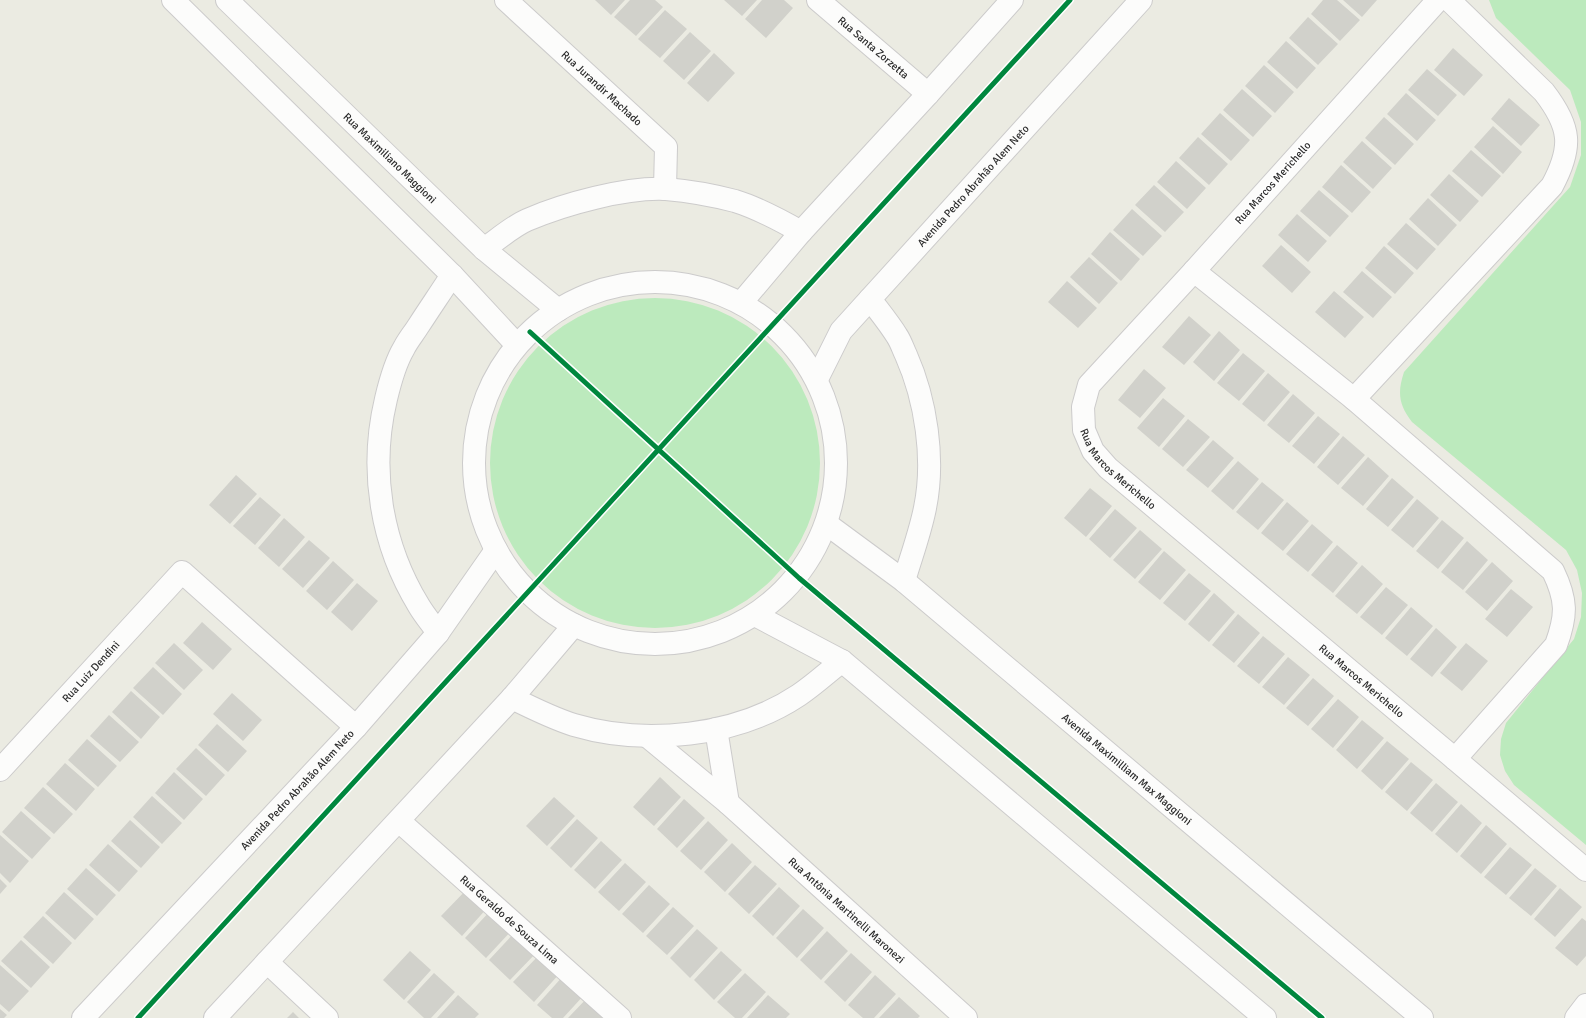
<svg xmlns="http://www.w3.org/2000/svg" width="1586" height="1018" font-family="Signika,sans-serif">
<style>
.green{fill:#bceabd}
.building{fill:#d1d1cb}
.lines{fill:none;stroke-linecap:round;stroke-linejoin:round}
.minor-casing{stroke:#cccbcb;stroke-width:24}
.minor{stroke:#fcfcfb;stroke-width:22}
.cycleway-casing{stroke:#fff;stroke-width:8}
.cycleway{stroke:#00873e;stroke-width:5}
.labels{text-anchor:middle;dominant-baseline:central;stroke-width:3;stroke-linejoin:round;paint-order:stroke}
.street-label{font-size:11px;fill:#2c2c2c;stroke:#fff}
</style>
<rect width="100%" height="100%" fill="#ebebe2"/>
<path class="green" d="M1489 0H1586V845L1514 785 1505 771 1500 755 1501 739 1506 723 1574 639 1581 617 1582 593 1577 570 1566 550 1412 422C1399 405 1397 393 1404 372L1570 187 1581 155V122L1570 90 1496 18Z
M490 463a165 165 0 1 1 330 0a165 165 0 1 1-330 0Z"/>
<path class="building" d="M595 0H625L611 15Z
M630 0H655L663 7 636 36 614 17Z
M724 0H757L742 16Z
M762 0H784L793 8 766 38 745 19Z
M1323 0H1337L1360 20 1340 41 1311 14Z
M1343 0H1377L1362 17Z
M665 10 687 29 660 58 638 39Z
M1308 17 1338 44 1318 65 1289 38Z
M690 32 711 51 684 80 663 61Z
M1286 41 1316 68 1297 89 1267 62Z
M1453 48 1483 75 1464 96 1434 70Z
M714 53 735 73 708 102 687 83Z
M1264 65 1294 92 1275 113 1245 86Z
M1427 69 1457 95 1438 116 1408 90Z
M1242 89 1272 116 1253 137 1223 110Z
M1406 93 1436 120 1417 141 1387 114Z
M1509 98 1540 125 1521 146 1491 119Z
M1220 113 1250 140 1231 161 1201 134Z
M1384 117 1414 144 1395 165 1365 138Z
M1493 126 1522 152 1503 174 1474 147Z
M1198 137 1228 164 1209 185 1179 158Z
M1362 141 1392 168 1373 189 1343 162Z
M1471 150 1501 176 1482 197 1452 171Z
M1176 161 1206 188 1187 209 1157 182Z
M1341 165 1371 192 1352 213 1322 187Z
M1449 174 1479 201 1460 222 1430 195Z
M1154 185 1184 212 1165 232 1135 205Z
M1319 190 1349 216 1330 237 1300 211Z
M1428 198 1457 225 1438 246 1409 219Z
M1132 209 1162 236 1143 256 1113 230Z
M1297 214 1327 241 1308 262 1278 235Z
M1406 223 1436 249 1417 270 1387 244Z
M1110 232 1140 259 1121 281 1091 254Z
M1281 245 1311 272 1292 293 1262 266Z
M1384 246 1414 273 1395 294 1365 268Z
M1089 257 1118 283 1099 304 1070 277Z
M1362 271 1392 297 1373 318 1343 292Z
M1067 281 1097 308 1078 328 1048 302Z
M1334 291 1364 317 1345 338 1315 312Z
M1189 316 1211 335 1184 365 1162 347Z
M1219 331 1240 350 1214 381 1193 362Z
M1243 353 1265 371 1239 401 1217 383Z
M1144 369 1166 388 1140 418 1118 400Z
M1268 373 1290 392 1264 422 1242 404Z
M1293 394 1315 413 1289 443 1267 425Z
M1163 398 1185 416 1159 447 1137 428Z
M1318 416 1340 434 1314 464 1292 446Z
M1188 419 1210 437 1183 467 1162 449Z
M1343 436 1365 455 1338 485 1317 467Z
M1213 440 1234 458 1208 488 1186 470Z
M1368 457 1389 476 1363 506 1341 488Z
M1238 461 1259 479 1233 510 1211 491Z
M236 475 257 494 230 524 209 505Z
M1392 478 1414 497 1388 527 1366 509Z
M1262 482 1284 500 1258 530 1236 512Z
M1090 488 1112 506 1086 537 1064 518Z
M260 497 281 515 255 545 233 526Z
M1417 499 1439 518 1413 548 1391 530Z
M1287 502 1309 521 1283 551 1261 533Z
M1115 509 1137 528 1110 558 1089 539Z
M284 518 305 537 279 567 258 548Z
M1442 520 1464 538 1438 569 1416 551Z
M1312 524 1333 542 1308 572 1286 554Z
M1140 530 1162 549 1135 579 1113 560Z
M309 540 330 558 303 588 282 569Z
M1467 541 1488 560 1463 590 1441 572Z
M1337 545 1358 563 1333 593 1311 575Z
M1164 551 1186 570 1160 600 1138 582Z
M333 561 354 580 327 610 306 591Z
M1492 562 1513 581 1487 611 1465 592Z
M1362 565 1383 584 1357 614 1335 596Z
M1189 573 1211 591 1185 621 1163 603Z
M357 583 378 601 352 631 331 612Z
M1386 587 1408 605 1382 635 1360 617Z
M1511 589 1533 607 1507 637 1485 619Z
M1214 593 1235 612 1209 642 1188 624Z
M1411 607 1433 626 1407 656 1385 638Z
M1238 614 1260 633 1234 663 1212 645Z
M202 622 232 649 213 670 183 643Z
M1436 628 1457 647 1432 677 1410 659Z
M1263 636 1285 654 1259 684 1237 666Z
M174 643 203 670 184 690 155 663Z
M1466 643 1488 661 1462 691 1440 673Z
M1288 657 1310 675 1284 705 1262 687Z
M153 667 182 694 163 715 133 688Z
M1313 678 1334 696 1308 726 1286 708Z
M131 691 160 717 141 739 112 712Z
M232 693 262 720 243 741 213 714Z
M1338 699 1359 717 1333 748 1311 729Z
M109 715 139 742 120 762 90 736Z
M1362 720 1384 738 1357 769 1336 750Z
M217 724 247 751 228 772 198 745Z
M87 739 117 766 98 787 68 760Z
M1387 741 1409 759 1382 790 1361 771Z
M196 748 225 775 206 796 176 769Z
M1411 762 1433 780 1407 811 1385 792Z
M65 763 95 789 76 811 46 784Z
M174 772 203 799 184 820 155 793Z
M660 777 681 797 654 826 633 807Z
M1436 783 1458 802 1432 832 1410 813Z
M43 787 73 814 54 834 24 808Z
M152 796 182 823 162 844 133 817Z
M554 797 575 816 547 846 526 826Z
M684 799 705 818 677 848 657 829Z
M1461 804 1482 823 1457 853 1435 834Z
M21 811 51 838 32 859 2 832Z
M577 819 598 838 571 868 550 848Z
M130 820 160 847 141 868 111 841Z
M708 821 728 840 701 870 680 851Z
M1486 825 1507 844 1481 874 1460 856Z
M0 835 29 861 10 883 0 873Z
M601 841 622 860 595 889 574 870Z
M732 843 752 862 725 892 704 872Z
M108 844 138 871 119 892 89 865Z
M1510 847 1532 865 1506 895 1484 877Z
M625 863 646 882 619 911 598 892Z
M755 865 777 884 749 914 728 894Z
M86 868 116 895 97 916 67 889Z
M1535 868 1557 886 1531 916 1509 898Z
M0 879 7 886 0 894Z
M649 885 670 904 643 933 622 914Z
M469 887 489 906 462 936 441 916Z
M779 887 800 906 773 936 752 916Z
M1560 888 1582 907 1555 937 1534 919Z
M64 892 94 919 75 940 45 913Z
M673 907 694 926 667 955 646 936Z
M492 909 514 928 486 958 465 938Z
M803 909 824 928 797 958 776 938Z
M43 916 72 943 53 964 23 937Z
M1582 918 1586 921V956L1577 966 1555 948Z
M697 929 718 948 690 978 670 958Z
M516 931 538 951 510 980 489 960Z
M827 931 848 951 821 980 800 960Z
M21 940 50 967 31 988 1 961Z
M410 951 431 970 404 1000 383 980Z
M721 951 742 970 714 1000 694 980Z
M541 953 561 972 534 1002 513 982Z
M851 953 872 972 845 1002 824 982Z
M0 965 29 991 9 1012 0 1004Z
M434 973 455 992 431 1018H424L407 1002Z
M745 973 766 992 742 1018H735L717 1002Z
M564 975 585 994 563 1018H552L537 1005Z
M875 975 896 994 874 1018H863L848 1005Z
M458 995 479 1014 475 1018H437Z
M768 995 790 1014 786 1018H747Z
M588 997 607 1018H568Z
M899 997 920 1016 918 1018H879Z
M0 1009 7 1015 4 1018H0Z
M293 1012 299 1018H287Z"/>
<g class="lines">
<defs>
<g id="minor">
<path d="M173 0 452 275 516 344"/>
<path id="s1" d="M227 0 484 249 558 310"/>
<path id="s2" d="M506 0 666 147 665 189"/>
<path id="s3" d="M818 0 928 94"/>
<path id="s4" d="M1438 0 1194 271 1089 385 1083 407 1084 430 1093 451 1108 468 1455 759 1586 870"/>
<path d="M484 249C497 240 513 226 527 220 564 204 626 187 666 189 689 191 712 195 735 201 758 208 780 220 801 232"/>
<path d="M1194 271 1354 399 1553 571C1567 600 1567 615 1556 645L1455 759"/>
<circle cx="655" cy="463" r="181"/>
<path d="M870 299C879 311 889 323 897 336 901 342 903 349 906 355 926 400 935 459 925 508 920 533 911 557 904 581"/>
<path d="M741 303 801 232 928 94 1012 0"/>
<path id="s5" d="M817 379 841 331 1141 0"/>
<path d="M1354 399 1552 186C1573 147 1571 127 1544 92L1449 0"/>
<path id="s6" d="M828 525 904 581 1422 1018"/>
<path d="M755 615 842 661 1265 1018"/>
<path d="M438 633C432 624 425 616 419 606 381 544 369 470 386 399 390 382 395 363 404 348 408 340 414 333 419 325 430 308 441 292 452 275"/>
<path d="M512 698C532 708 552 718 574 725 645 746 736 737 799 695 814 685 828 672 842 661"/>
<path d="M716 729 728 803"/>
<path id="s7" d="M647 736 728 803 966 1018"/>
<path id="s8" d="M0 770 182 572 356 727"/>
<path id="s9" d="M399 821 620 1018"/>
<path d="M267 962 327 1018"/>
<path id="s10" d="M83 1018 356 727 438 633 496 550"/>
<path d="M215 1018 512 698 574 625"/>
<path d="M1576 1018 1586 1005"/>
</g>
</defs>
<use href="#minor" class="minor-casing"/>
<use href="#minor" class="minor"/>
<defs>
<path id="cycleway" d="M530 332 799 578 1322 1018
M138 1018 1070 0"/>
</defs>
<use href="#cycleway" class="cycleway-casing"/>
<use href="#cycleway" class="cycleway"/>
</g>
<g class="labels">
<g class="street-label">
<text stroke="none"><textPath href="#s3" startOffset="73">Rua Santa Zorzetta</textPath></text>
<text stroke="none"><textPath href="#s2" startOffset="130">Rua Jurandir Machado</textPath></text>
<text stroke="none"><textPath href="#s1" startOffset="227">Rua Maximiliano Maggioni</textPath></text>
<text transform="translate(1273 183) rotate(-48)">Rua Marcos Merichello</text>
<text stroke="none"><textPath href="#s5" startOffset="250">Avenida Pedro Abrahão Alem Neto</textPath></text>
<text stroke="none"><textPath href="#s4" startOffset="618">Rua Marcos Merichello</textPath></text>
<text stroke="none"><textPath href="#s8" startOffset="134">Rua Luiz Dendini</textPath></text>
<text stroke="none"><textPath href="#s4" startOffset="942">Rua Marcos Merichello</textPath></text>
<text stroke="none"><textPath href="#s6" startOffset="386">Avenida Maximilliam Max Maggioni</textPath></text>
<text stroke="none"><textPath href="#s10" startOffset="313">Avenida Pedro Abrahão Alem Neto</textPath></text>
<text stroke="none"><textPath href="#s7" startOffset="265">Rua Antônia Martinelli Maronezi</textPath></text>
<text stroke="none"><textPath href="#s9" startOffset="148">Rua Geraldo de Souza Lima</textPath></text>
</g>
</g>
</svg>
